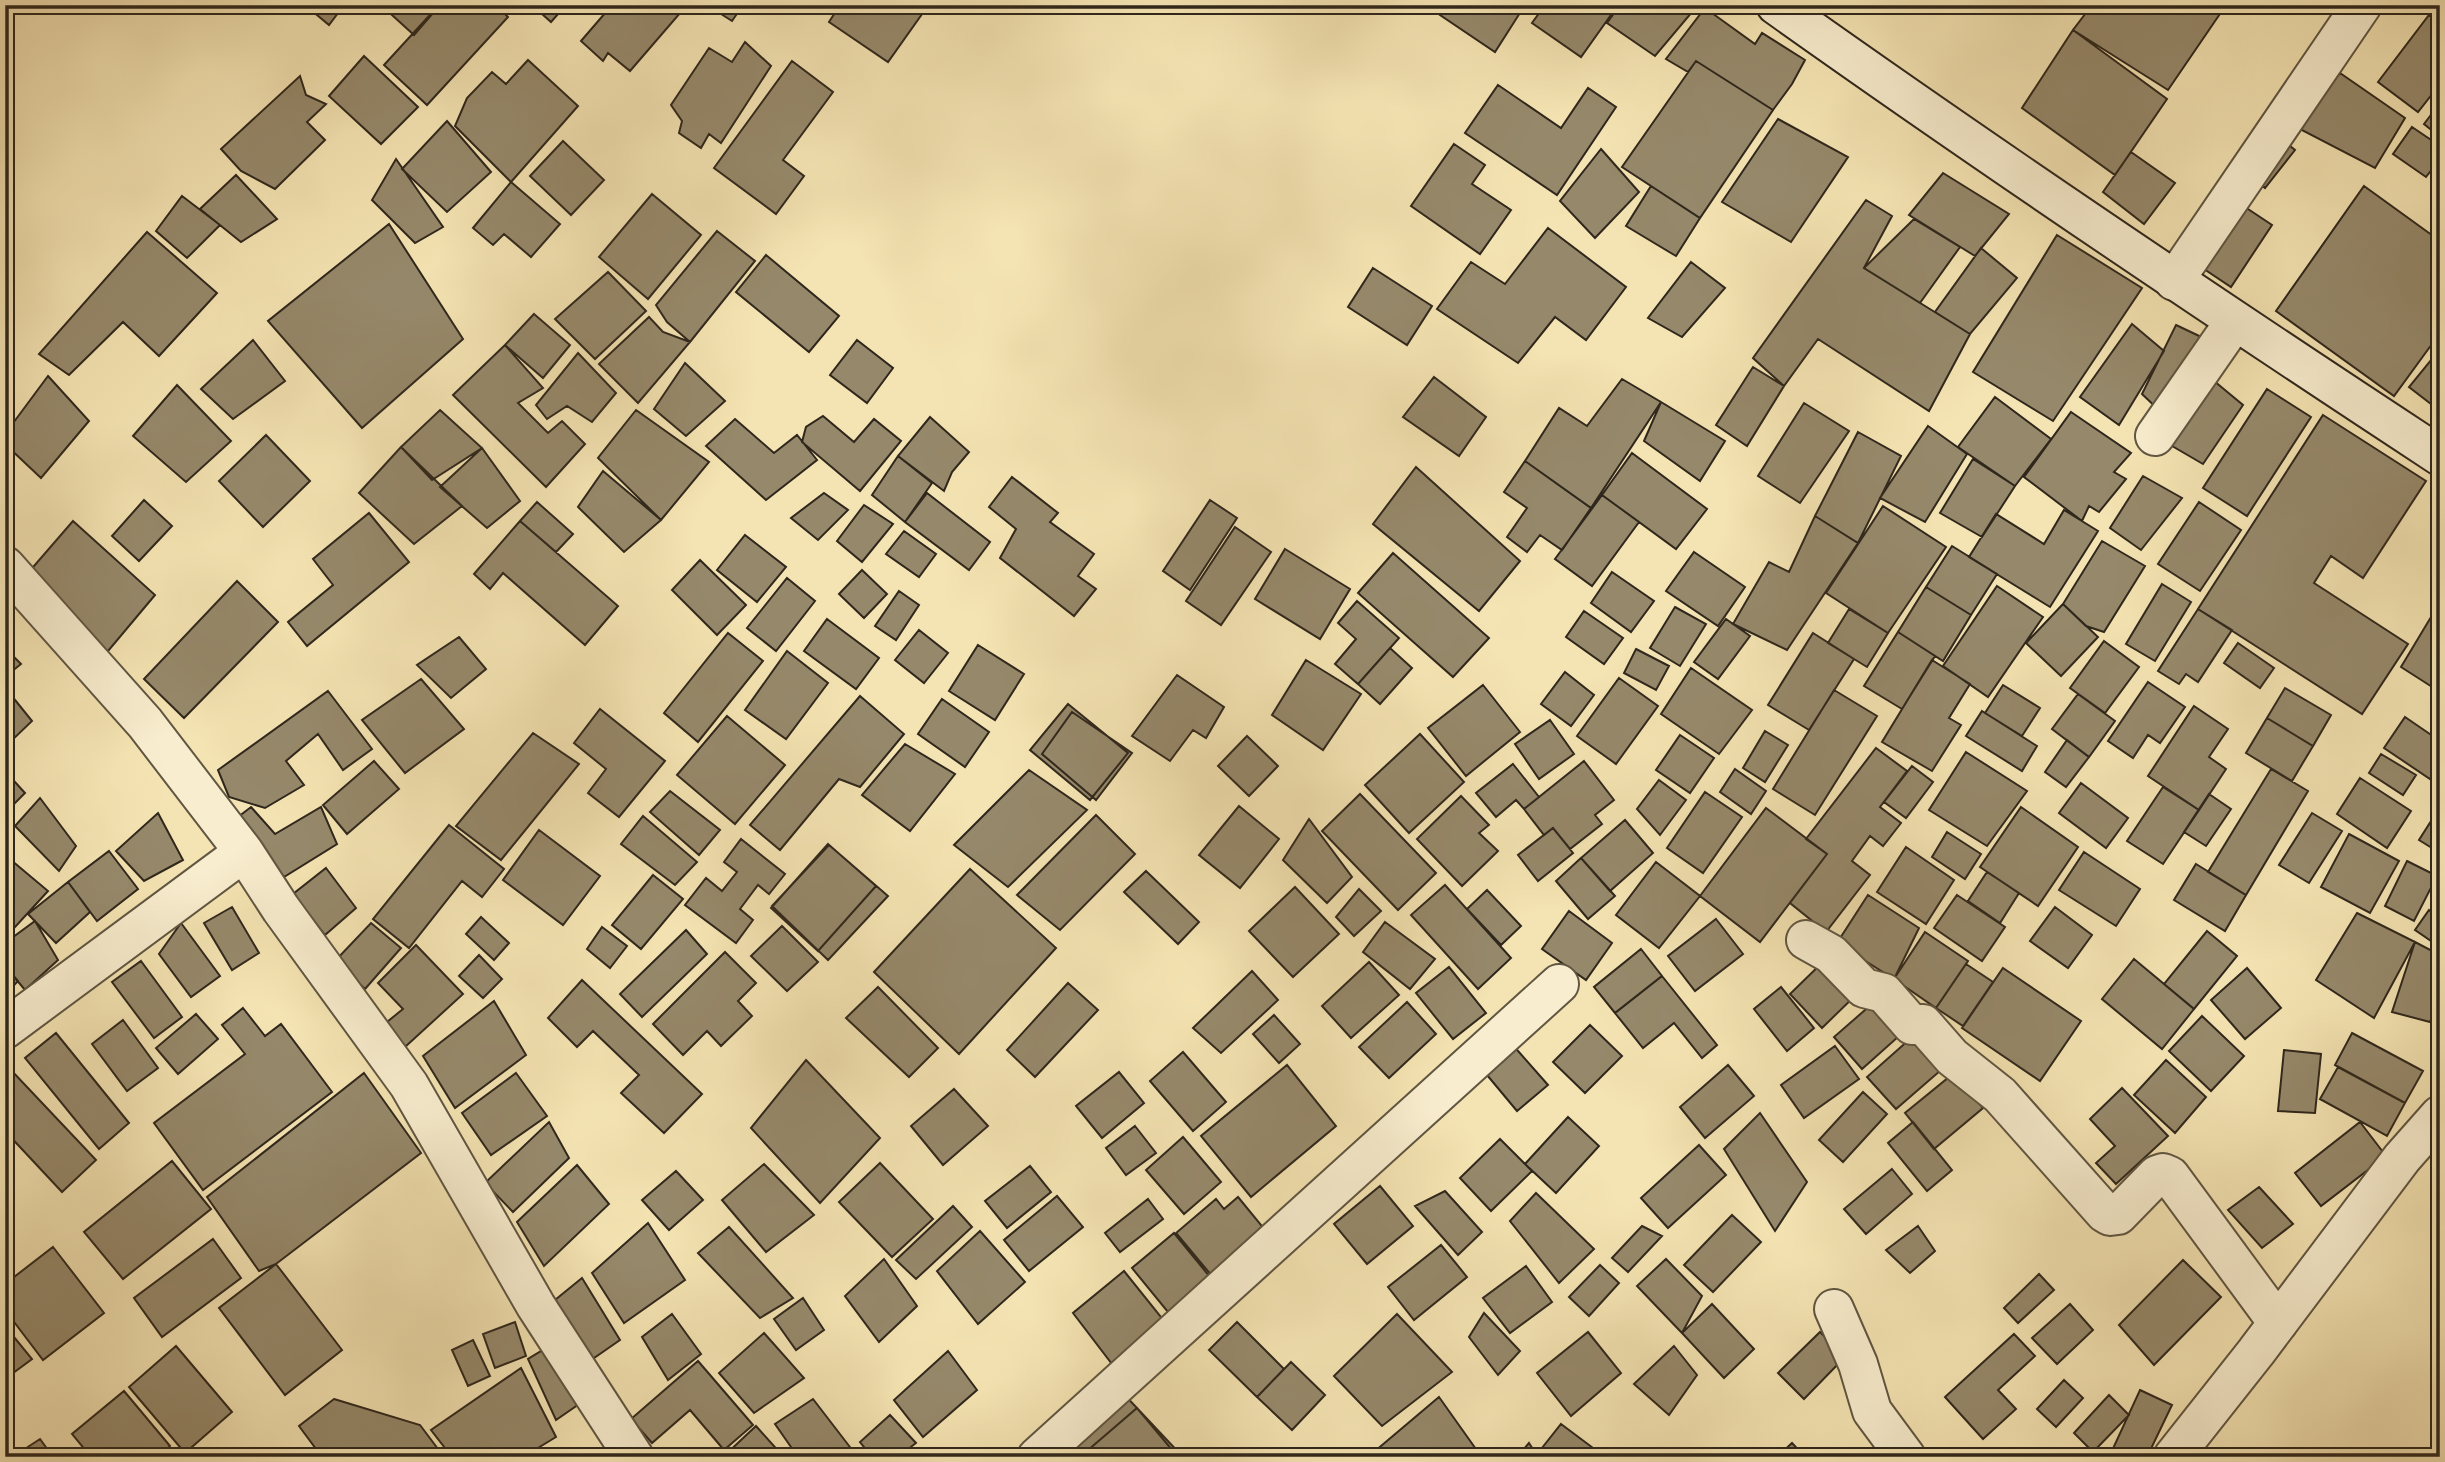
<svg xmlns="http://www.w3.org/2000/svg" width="2445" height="1462" font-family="'Sorts Mill Goudy',serif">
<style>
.building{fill:#96896b;stroke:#2f271c;stroke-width:2}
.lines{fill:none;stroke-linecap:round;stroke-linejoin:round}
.street-casing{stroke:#605642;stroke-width:42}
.secondary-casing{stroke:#2f271c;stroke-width:42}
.street{stroke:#f8edce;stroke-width:38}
.secondary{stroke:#f8edce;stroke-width:38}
</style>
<rect width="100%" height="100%" fill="#f5e4b3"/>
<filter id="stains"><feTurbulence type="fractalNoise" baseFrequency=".00286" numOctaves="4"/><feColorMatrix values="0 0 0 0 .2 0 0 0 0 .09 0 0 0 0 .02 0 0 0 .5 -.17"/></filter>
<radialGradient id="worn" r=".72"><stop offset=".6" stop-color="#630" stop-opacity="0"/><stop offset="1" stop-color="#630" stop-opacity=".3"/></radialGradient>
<path class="building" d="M305 5H344L329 25Z
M381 5H440L414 35Z
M439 5H496L508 17 427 105 384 65Z
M532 5H566L551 22Z
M612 5H687L630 71 608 53 603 61 581 41Z
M707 5H743L732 21Z
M840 5H924L927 7 888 62 829 22Z
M1447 5H1525L1495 52 1440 15Z
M1545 5H1618L1581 57 1532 23Z
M1620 5H1698L1655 56 1607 23Z
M2092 5H2226L2168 90 2073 30Z
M2420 5H2440V18Z
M1705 8 1755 44 1762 33 1805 60 1792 84 1773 110 1696 61 1688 72 1666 59Z
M2429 15 2440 23V84L2418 112 2378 82Z
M2073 30 2167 99 2115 175 2022 108Z
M745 42 771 66 721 143 709 134 701 148 679 133 682 121 671 105 709 48 732 62Z
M364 56 418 107 381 144 329 96Z
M528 60 578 106 511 182 455 126 467 98 492 72 506 84Z
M792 61 833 92 783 160 804 176 776 214 714 168Z
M1696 61 1773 110 1700 218 1622 167Z
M2340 73 2405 118 2375 168 2294 126Z
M300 76 306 95 326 104 307 122 325 140 275 189 241 171 221 149Z
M1498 85 1561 128 1588 88 1616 107 1557 195 1465 133Z
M2440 103V137L2424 124Z
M1778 119 1848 157 1791 242 1722 202Z
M447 121 491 172 447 212 402 169Z
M2412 127 2440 146V159L2426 177 2393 154Z
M563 141 604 180 571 215 530 176Z
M2285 142 2295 150 2265 188 2254 179Z
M1454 144 1485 165 1472 184 1511 210 1480 254 1411 206Z
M1601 149 1639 192 1595 238 1560 201Z
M2131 152 2175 183 2144 224 2103 192Z
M396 159 443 227 415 243 372 200Z
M1943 173 2009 214 1975 256 1909 215Z
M236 175 277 219 241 242 200 209Z
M511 182 560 224 531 257 504 234 493 245 473 228Z
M1651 186 1700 218 1676 256 1626 226Z
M2364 186 2440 241V333L2394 396 2276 311Z
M652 194 701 235 648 299 599 257Z
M182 196 220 225 187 258 156 231Z
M1866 200 1892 216 1864 268 1970 334 1929 411 1818 339 1784 386 1753 358Z
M2242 205 2272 225 2231 287 2201 267Z
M1914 219 1960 247 1920 303 1864 268Z
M389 224 463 339 362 428 268 321Z
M1548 228 1626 287 1586 340 1555 317 1518 363 1437 309 1471 262 1505 284Z
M717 231 755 261 690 342 667 322 656 305Z
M147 232 217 293 159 356 123 322 69 375 39 354Z
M2057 235 2142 288 2053 421 1973 372Z
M1981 248 2017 278 1970 334 1935 312Z
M766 255 839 316 809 352 736 292Z
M1691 262 1725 288 1682 337 1648 318Z
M1373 268 1432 306 1407 345 1348 307Z
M608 272 646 311 595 359 555 319Z
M534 314 570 345 543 378 505 345Z
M649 317 663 332 690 342 638 403 599 364Z
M2132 324 2164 351 2119 425 2080 397Z
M2176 325 2214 343 2162 413 2142 394Z
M253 340 285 381 233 419 201 389Z
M857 340 893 368 867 403 830 375Z
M505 345 543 388 518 403 548 433 562 421 585 444 546 487 453 395Z
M2440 349V411L2409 387Z
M578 353 616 393 592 422 567 406 547 419 536 405Z
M685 363 725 401 686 436 654 409Z
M1753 367 1784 386 1747 446 1716 425Z
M2202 371 2243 405 2203 464 2160 439Z
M48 376 89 421 41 478 5 444V434Z
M1434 377 1486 417 1459 456 1403 417Z
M1622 379 1661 402 1591 508 1525 461 1559 408 1587 426Z
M177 385 231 441 186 482 133 436Z
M2267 389 2311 417 2247 516 2203 488Z
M1995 397 2051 439 2015 486 1958 447Z
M1661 402 1725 441 1700 481 1644 441Z
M1804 403 1849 431 1800 503 1758 476Z
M440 410 482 448 432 480 401 447Z
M636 410 709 462 661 520 598 458Z
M2071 412 2131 453 2114 472 2126 479 2099 512 2089 506 2082 521 2024 477Z
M2323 415 2426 481 2363 578 2331 556 2314 583 2408 644 2362 714 2198 609Z
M823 416 854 442 874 419 901 441 860 491 802 442 806 427Z
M930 417 969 452 952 472 944 491 898 456Z
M735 419 774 453 797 435 817 460 766 500 706 446Z
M1928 426 1967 454 1925 522 1880 498Z
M1858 432 1901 456 1858 543 1815 516Z
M266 435 310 481 263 527 219 481Z
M401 447 462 506 414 544 359 493Z
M482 448 520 501 487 528 440 487Z
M1632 453 1707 509 1676 549 1602 495Z
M898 456 932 483 905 522 872 495Z
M1973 459 2015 486 1982 537 1940 513Z
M1525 461 1591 508 1562 550 1540 535 1527 552 1507 537 1527 508 1504 492Z
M1416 467 1520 561 1479 611 1373 524Z
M603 471 661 520 624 552 578 507Z
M2143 476 2182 498 2141 550 2110 528Z
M1012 477 1058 513 1050 522 1094 554 1078 576 1096 589 1074 616 1000 558 1016 529 989 507Z
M824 493 848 510 818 540 791 518Z
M927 493 990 542 969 570 905 522Z
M1602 495 1639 522 1592 586 1555 559Z
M144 500 172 526 139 561 112 536Z
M1210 500 1237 518 1190 590 1163 571Z
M537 502 573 534 556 552 520 521Z
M2199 502 2241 530 2200 591 2158 564Z
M864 505 893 524 862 562 837 541Z
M1883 506 1946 547 1888 633 1826 593Z
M2064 510 2098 531 2050 607 1969 557 1996 514 2044 544Z
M369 513 409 562 307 646 288 622 333 585 313 559Z
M1815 516 1858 543 1787 650 1733 624 1769 562 1789 572Z
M73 521 155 595 98 663 21 581Z
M520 521 618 606 585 645 503 573 490 589 474 574Z
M1235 527 1271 552 1221 625 1186 601Z
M904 531 936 554 919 577 886 554Z
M745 535 786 567 757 602 717 570Z
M2102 541 2145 566 2104 632 2086 626 2063 604Z
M1952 546 1997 574 1971 615 1926 587Z
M1285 549 1350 589 1320 639 1255 599Z
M1694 552 1745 587 1718 626 1666 591Z
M1393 553 1489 638 1453 677 1358 593Z
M700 560 746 605 717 635 672 590Z
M862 570 887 594 864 618 839 594Z
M1612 572 1654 601 1631 632 1591 603Z
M787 578 815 601 776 651 747 628Z
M237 581 278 622 184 718 144 679Z
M2162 584 2191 602 2155 661 2126 644Z
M1997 586 2043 617 1988 697 1943 666Z
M1926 587 1971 615 1943 661 1898 632Z
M899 591 919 605 896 640 875 626Z
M1357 601 1399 638 1358 684 1335 664 1356 639 1338 623Z
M2440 602V692L2401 667Z
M2063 604 2098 637 2061 676 2026 643Z
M1675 607 1706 624 1680 666 1650 648Z
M1849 609 1888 633 1867 667 1828 643Z
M2198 609 2232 630 2198 682 2186 674 2179 684 2158 671Z
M1584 611 1623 638 1604 664 1566 637Z
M827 619 879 658 856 689 804 651Z
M1726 619 1750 636 1718 679 1694 662Z
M919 630 948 653 924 683 895 660Z
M1898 632 1935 656 1902 709 1864 686Z
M728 633 763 661 698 742 664 713Z
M1813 633 1854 659 1809 730 1768 705Z
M459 637 486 669 451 698 417 665Z
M2104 641 2139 667 2105 713 2070 688Z
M2238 643 2274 668 2260 688 2224 663Z
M978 645 1024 674 995 720 949 691Z
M5 648 21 664 5 677Z
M1390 648 1412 668 1380 704 1358 684Z
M1636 649 1669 666 1656 690 1624 673Z
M787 651 828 683 786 739 745 710Z
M1306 660 1361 694 1323 750 1272 715Z
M1932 660 1970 684 1949 718 1961 725 1932 771 1882 742Z
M1691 668 1752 710 1719 754 1661 714Z
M1565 672 1594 695 1571 726 1541 704Z
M1177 675 1224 707 1206 738 1193 730 1170 761 1132 736Z
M1619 678 1658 706 1616 764 1577 736Z
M421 679 464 729 405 773 362 720Z
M2148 682 2185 707 2160 743 2148 735 2133 758 2108 741Z
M1483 685 1520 732 1466 776 1428 728Z
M2003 685 2040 708 2022 736 1985 713Z
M2285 688 2331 715 2313 746 2267 718Z
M7 690 32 721 5 747V692Z
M1834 690 1877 716 1815 815 1773 789Z
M328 691 372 749 343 770 318 734 286 761 304 785 265 808 229 797 218 770Z
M2078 694 2115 721 2089 757 2052 729Z
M860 696 904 734 860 787 839 779 780 850 750 825Z
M942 699 989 732 965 767 918 734Z
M1068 704 1128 753 1090 800 1030 750Z
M2194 706 2228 729 2209 757 2226 769 2199 810 2148 776Z
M600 709 665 761 619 817 588 793 606 769 574 743Z
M1982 711 2037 746 2022 771 1966 736Z
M1072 712 1132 753 1096 800 1042 754Z
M727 716 785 765 735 824 677 775Z
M2405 717 2440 741V763L2430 779 2384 748Z
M2267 718 2313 746 2292 781 2246 753Z
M1550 720 1574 754 1539 779 1515 744Z
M1765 731 1788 745 1765 782 1743 768Z
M533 733 579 764 501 860 456 826Z
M1420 734 1464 782 1409 833 1365 785Z
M1680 735 1714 758 1690 793 1656 770Z
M1247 736 1278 766 1249 796 1218 766Z
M2067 740 2089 757 2066 787 2045 772Z
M905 744 955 774 910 831 862 795Z
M1876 748 1907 771 1880 807 1901 823 1883 846 1870 836 1852 861 1870 875 1826 932 1790 903 1827 854 1806 839Z
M1966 752 2027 791 1987 846 1929 810Z
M2381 754 2416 775 2403 795 2369 773Z
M374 761 399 789 347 834 323 805Z
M1584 761 1614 800 1595 815 1602 824 1570 849 1553 828 1544 835 1524 809Z
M1513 764 1539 797 1524 809 1516 800 1496 817 1476 793Z
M1912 766 1933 782 1906 818 1884 802Z
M1735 769 1766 791 1751 814 1720 792Z
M2271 769 2308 791 2246 895 2208 872Z
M1029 770 1087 810 1008 887 954 845Z
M5 771 25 793 5 813Z
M2360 778 2411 811 2387 848 2337 814Z
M1659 780 1686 800 1660 835 1637 809Z
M2081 783 2128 818 2106 848 2059 813Z
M2163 787 2199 810 2163 864 2127 841Z
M670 791 720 830 699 855 650 812Z
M1705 792 1742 817 1703 873 1667 848Z
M1360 794 1436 873 1398 910 1322 831Z
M2209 794 2231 809 2206 846 2184 832Z
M1461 796 1489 825 1479 833 1498 851 1462 886 1417 839Z
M40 798 76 846 59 871 15 826Z
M1239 806 1279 839 1240 888 1199 855Z
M251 807 275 834 321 807 337 844 284 877 233 821Z
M2021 807 2078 847 2038 906 1980 867Z
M2440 807V853L2419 840Z
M1766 808 1827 854 1760 942 1700 896Z
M158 813 183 860 144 881 116 851Z
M2312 813 2342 831 2309 883 2279 865Z
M1096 815 1135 854 1060 930 1017 895Z
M643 816 697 862 675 885 621 844Z
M1309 819 1352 877 1327 903 1283 860Z
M1625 820 1653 853 1610 891 1581 858Z
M449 825 504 869 482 897 462 881 409 948 373 919Z
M1553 828 1573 853 1538 881 1518 855Z
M539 830 600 876 563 925 503 880Z
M1947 832 1981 854 1965 879 1932 857Z
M2349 834 2399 861 2370 913 2321 887Z
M741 839 785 874 769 894 758 885 740 909 753 920 736 943 685 905 706 878 722 891 737 872 724 862Z
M828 844 876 886 818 951 771 908Z
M829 845 888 896 828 960 772 906Z
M1906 847 1954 880 1926 924 1877 892Z
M109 851 138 889 97 921 68 882Z
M2084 852 2140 889 2116 926 2059 890Z
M5 855 48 891 5 938Z
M1581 858 1615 896 1588 919 1556 881Z
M2407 861 2437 876 2414 921 2385 906Z
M1656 862 1700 896 1659 948 1616 915Z
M2196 864 2246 895 2225 931 2174 900Z
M326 868 356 908 325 935 293 894Z
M970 869 1056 948 959 1054 874 972Z
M1146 871 1199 922 1178 944 1124 892Z
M1987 872 2019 893 2000 923 1968 901Z
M653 875 683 899 641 949 612 925Z
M68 882 90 912 56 943 28 914Z
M1445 885 1511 958 1478 989 1411 915Z
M1295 887 1339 934 1293 977 1249 931Z
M1359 889 1381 911 1354 936 1336 917Z
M1487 890 1521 926 1501 945 1467 909Z
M1868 895 1919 928 1894 979 1837 943Z
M1957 895 2005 927 1982 961 1934 928Z
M232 907 259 953 232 970 204 923Z
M2055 907 2092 935 2068 968 2030 941Z
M2429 910 2440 918V947L2415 930Z
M1569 911 1612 943 1586 980 1542 949Z
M2357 913 2415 942 2374 1018 2316 980Z
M481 917 509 943 494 960 466 934Z
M1716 919 1743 954 1695 991 1668 956Z
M35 921 58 960 25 990 5 966V943Z
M1385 922 1435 959 1410 989 1363 952Z
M181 923 220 976 191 997 159 954Z
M371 923 401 948 365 989 335 961Z
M782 926 818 962 787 991 751 956Z
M602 927 627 946 610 968 587 949Z
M686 930 707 954 642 1017 620 994Z
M2207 931 2237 956 2194 1009 2164 984Z
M1925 932 1968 961 1936 1008 1894 979Z
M2415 942 2440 955V1000L2430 1022 2392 1012Z
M416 945 463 994 405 1047 387 1022 403 1009 378 983Z
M1641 949 1662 976 1615 1013 1594 987Z
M725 952 756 983 738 1001 752 1016 721 1046 707 1031 683 1055 653 1024Z
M479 955 502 979 483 998 459 976Z
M1828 957 1861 990 1822 1028 1790 994Z
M2134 959 2194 1009 2162 1049 2102 999Z
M141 961 182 1017 154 1038 112 982Z
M1369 962 1399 995 1351 1038 1322 1006Z
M1966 964 1993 982 1963 1026 1936 1008Z
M5 966 18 981 5 995Z
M1449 967 1486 1013 1453 1039 1416 993Z
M2003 968 2081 1021 2040 1081 1962 1028Z
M2247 968 2281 1008 2245 1039 2211 1000Z
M1252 971 1278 1000 1221 1053 1193 1028Z
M1662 976 1717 1045 1702 1058 1674 1023 1643 1048 1615 1013Z
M582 980 702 1094 664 1133 621 1093 639 1075 593 1031 577 1047 548 1018Z
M1068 983 1098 1010 1035 1077 1007 1050Z
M878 987 938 1048 909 1077 846 1018Z
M1781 987 1814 1028 1787 1051 1754 1009Z
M1880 997 1908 1028 1862 1069 1834 1037Z
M494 1001 526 1055 455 1108 423 1056Z
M1407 1002 1436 1034 1389 1078 1359 1047Z
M243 1008 265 1036 281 1024 332 1092 203 1190 154 1123 245 1054 222 1025Z
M196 1014 218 1039 178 1074 156 1048Z
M1274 1015 1300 1044 1279 1063 1253 1034Z
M2202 1016 2244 1056 2211 1091 2169 1051Z
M123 1020 158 1068 127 1091 92 1044Z
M1590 1025 1622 1056 1585 1093 1553 1062Z
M1919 1031 1948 1064 1896 1109 1867 1077Z
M56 1033 129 1123 99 1149 25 1058Z
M2352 1033 2423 1071 2405 1103 2335 1065Z
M1511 1043 1548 1085 1517 1111 1482 1069Z
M1835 1046 1859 1079 1804 1118 1781 1085Z
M2284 1050 2321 1054 2315 1113 2278 1111Z
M1183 1052 1226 1102 1193 1131 1150 1081Z
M806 1060 880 1138 820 1203 751 1128Z
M2166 1060 2206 1097 2175 1133 2134 1095Z
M1287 1065 1336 1126 1251 1197 1201 1136Z
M1728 1065 1754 1096 1705 1138 1680 1107Z
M2338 1067 2405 1103 2387 1136 2320 1099Z
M10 1069 96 1160 62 1192 5 1131V1073Z
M1119 1072 1144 1103 1102 1138 1076 1106Z
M364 1073 421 1153 276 1264 259 1271 207 1197Z
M516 1073 547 1116 491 1155 462 1113Z
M1954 1073 1983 1108 1934 1149 1905 1113Z
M2122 1088 2168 1136 2116 1184 2096 1163 2115 1146 2090 1119Z
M954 1089 988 1126 943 1165 911 1126Z
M1863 1092 1887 1114 1843 1162 1819 1140Z
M1760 1113 1807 1182 1775 1231 1724 1149Z
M1568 1117 1599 1146 1556 1193 1525 1164Z
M549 1122 569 1158 513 1212 485 1183Z
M1913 1122 1952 1170 1927 1191 1888 1143Z
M2360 1122 2386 1156 2321 1206 2295 1173Z
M1135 1126 1156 1153 1126 1175 1106 1148Z
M1183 1137 1221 1182 1184 1214 1146 1170Z
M1500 1139 1532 1171 1491 1211 1460 1178Z
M1699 1145 1726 1175 1668 1228 1641 1198Z
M172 1161 211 1209 123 1279 84 1232Z
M880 1163 933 1219 892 1257 839 1202Z
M764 1164 814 1215 766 1252 722 1200Z
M577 1165 609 1204 544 1266 517 1222Z
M1030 1166 1051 1192 1007 1228 985 1201Z
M1892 1169 1912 1194 1866 1234 1844 1209Z
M676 1171 703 1200 669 1230 642 1200Z
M1380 1186 1413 1226 1367 1264 1334 1224Z
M2259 1187 2293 1224 2262 1248 2228 1210Z
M1445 1191 1482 1232 1458 1255 1415 1206Z
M1536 1193 1594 1249 1559 1283 1510 1221Z
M1057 1196 1083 1227 1029 1271 1004 1240Z
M1238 1197 1266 1231 1212 1276 1176 1233 1216 1199 1224 1209Z
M1148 1199 1163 1219 1120 1252 1105 1233Z
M953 1206 972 1227 916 1279 896 1260Z
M1732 1215 1761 1242 1713 1292 1684 1265Z
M648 1223 685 1280 624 1323 592 1273Z
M1642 1226 1662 1236 1628 1272 1612 1258Z
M1918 1226 1935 1251 1910 1273 1886 1250Z
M729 1227 793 1298 760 1318 698 1253Z
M980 1231 1025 1282 978 1324 937 1271Z
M1174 1233 1210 1277 1168 1312 1132 1268Z
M213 1239 241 1278 162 1337 134 1298Z
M1441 1245 1467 1277 1414 1320 1388 1287Z
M53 1247 104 1313 43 1360 5 1310V1284Z
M884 1259 917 1306 879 1342 845 1296Z
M1666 1259 1702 1296 1682 1333 1637 1286Z
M2183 1260 2221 1297 2154 1365 2119 1325Z
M276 1264 342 1350 285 1395 219 1308Z
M1600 1265 1619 1283 1589 1316 1569 1297Z
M1526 1266 1552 1302 1510 1333 1483 1298Z
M1124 1271 1165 1322 1112 1364 1073 1313Z
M2039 1274 2054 1290 2018 1323 2004 1308Z
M582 1278 620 1340 581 1367 544 1309Z
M803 1298 824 1330 796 1350 774 1319Z
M1712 1304 1754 1349 1724 1378 1682 1333Z
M2070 1304 2093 1330 2057 1364 2032 1338Z
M1484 1313 1520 1351 1498 1375 1469 1337Z
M672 1314 701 1354 668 1380 642 1337Z
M1397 1314 1452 1372 1382 1426 1334 1376Z
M515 1322 526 1356 495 1368 483 1334Z
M1237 1322 1284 1369 1257 1397 1209 1350Z
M5 1326 32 1359 5 1379Z
M1588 1332 1621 1373 1571 1416 1537 1373Z
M1820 1332 1845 1357 1804 1399 1778 1373Z
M764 1333 804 1378 754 1413 719 1373Z
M2014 1334 2035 1356 1998 1390 2016 1409 1983 1439 1945 1397Z
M473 1340 490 1376 468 1386 452 1350Z
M556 1342 585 1400 556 1420 528 1359Z
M176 1346 232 1412 185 1453 129 1387Z
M1674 1346 1697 1375 1669 1415 1634 1384Z
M948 1351 977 1390 923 1437 894 1400Z
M698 1361 753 1425 724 1450 690 1410 652 1443 631 1419Z
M1291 1362 1325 1395 1292 1430 1257 1397Z
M521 1368 556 1437 523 1457H452L431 1430Z
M2064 1380 2083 1398 2056 1427 2037 1409Z
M1120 1390 1183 1457H1063Z
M2140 1390 2172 1405 2147 1457H2114L2110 1455Z
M124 1391 170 1446 158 1457H91L72 1434Z
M2109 1395 2129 1415 2093 1452 2074 1433Z
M1439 1397 1478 1452 1471 1457H1368Z
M334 1399 420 1425 444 1457H322L299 1426Z
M813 1399 853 1451 846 1457H798L775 1424Z
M1137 1408 1178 1457H1080Z
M890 1415 916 1443 898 1457H872L860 1442Z
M1561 1424 1605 1457H1549L1542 1448Z
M756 1426 782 1455 780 1457H723Z
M40 1439 53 1457 14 1456Z
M1529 1443 1538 1457H1517Z
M1792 1443 1805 1457H1777Z"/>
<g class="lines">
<defs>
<path id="street" d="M2174 281 2362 5
M2155 436 2235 321
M5 566 145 723 244 852 281 909 409 1085 536 1306 634 1457
M1806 940 1831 954 1864 988 1884 993 1912 1025 1923 1024 1952 1057 2000 1095 2105 1213 2110 1216 2118 1215 2157 1175 2163 1173 2170 1176 2278 1323
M5 1029 244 852
M1834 1309 1858 1364 1872 1411 1906 1457
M1037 1457 1559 984
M2173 1457 2256 1352 2402 1158 2440 1115"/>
<path id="secondary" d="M1776 5C1994 160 2216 309 2440 456"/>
</defs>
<use href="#street" class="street-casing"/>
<use href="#secondary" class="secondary-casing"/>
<use href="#street" class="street"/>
<use href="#secondary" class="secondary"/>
</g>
<rect width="2445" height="1462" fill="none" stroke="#f5e4b3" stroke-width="28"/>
<rect x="7" y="7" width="2431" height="1448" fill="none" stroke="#2f271c" stroke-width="3.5"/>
<rect x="14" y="14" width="2417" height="1434" fill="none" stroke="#2f271c" stroke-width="2"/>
<rect width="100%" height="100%" filter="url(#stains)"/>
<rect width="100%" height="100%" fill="url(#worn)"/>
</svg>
